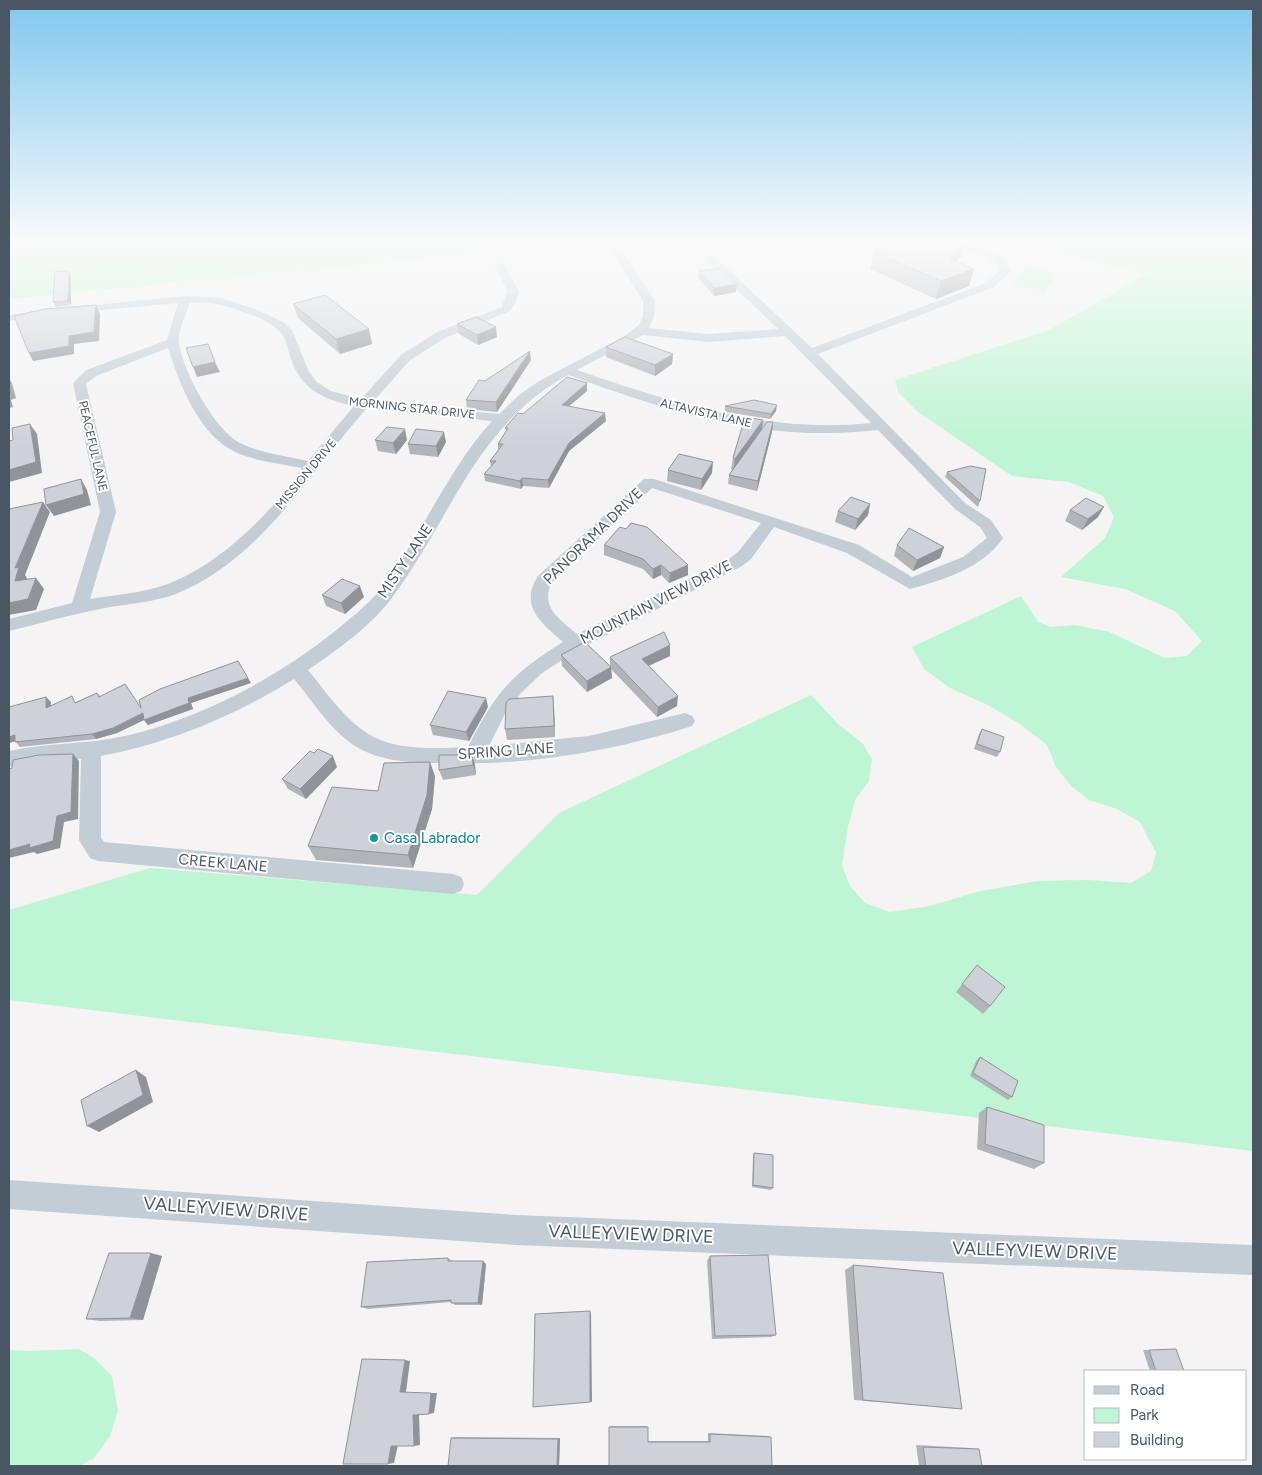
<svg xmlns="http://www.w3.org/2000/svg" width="1262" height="1475" font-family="Figtree,sans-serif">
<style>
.green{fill:#bef5d2}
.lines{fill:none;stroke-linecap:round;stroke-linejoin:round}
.minor{fill:#c2cdd5;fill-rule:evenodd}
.wall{fill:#b1b5ba}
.shaded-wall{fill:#909397}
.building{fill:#ced2d8;stroke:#909397}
.culture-dot{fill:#0f9aa8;stroke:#fff;stroke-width:2}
.labels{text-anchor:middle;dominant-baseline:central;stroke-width:4;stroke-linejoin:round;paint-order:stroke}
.far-street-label{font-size:12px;fill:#485763;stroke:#fff}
.street-label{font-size:15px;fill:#485763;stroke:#fff}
.culture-label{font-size:15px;fill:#0d838f;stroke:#fff;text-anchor:start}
.near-street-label{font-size:18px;fill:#485763;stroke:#fff}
</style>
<rect width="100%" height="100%" fill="#f5f3f3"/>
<path class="green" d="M9 242H592L9 299Z
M1014 242H1253V1151L9 1000V910L150 868 477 895 559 813 811 695 838 724 863 744 872 759 869 781 856 798 848 826 842 865 850 886 865 903 890 912 930 906 980 891 1038 881 1089 880 1131 883 1151 871 1156 853 1140 822 1117 809 1089 800 1071 786 1056 767 1047 745 1020 724 988 705 950 688 924 669 912 647 1021 596 1038 622 1051 627 1075 625 1109 632 1165 658 1187 656 1202 641 1175 611 1125 589 1061 577 1105 538 1114 517 1103 496 1069 482 1012 476 918 412 898 392 895 380 1049 330 1146 274Z
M1027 267 1057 274 1045 292 1013 284Z
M79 1349 94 1358 112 1376 118 1411 110 1436 94 1458 80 1466H9V1350L31 1351Z"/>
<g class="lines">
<path class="minor" d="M974 244 1006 260 1011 271 994 287 818 354 965 503 991 520 1003 538C983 568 943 580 910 589L847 553 774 527 751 559 742 566 581 648 542 673 521 693 505 714 489 746 589 736 685 713 692 716 695 721 692 726C611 752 526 766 441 763 415 763 386 762 362 750 333 735 315 704 294 679 234 716 170 743 101 756V838L104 842 453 874 461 877 464 884 461 891 453 894 98 861 90 858 79 840 81 759 45 760 9 767V751C47 742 87 745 125 736 201 718 273 680 334 632 349 619 366 607 379 591 421 538 446 472 492 421L367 408C307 475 263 558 176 594 154 602 127 604 105 608 73 614 41 623 9 631V619L72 603 100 512 73 383 86 370 167 340 178 303 70 313 66 312V308L185 296 221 298 255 309 283 322 292 330 309 372 317 382 331 391 361 399 401 355 437 332 502 307 507 291 494 264 499 261 504 264 519 291 516 302 510 311 445 338 409 361 373 402 499 414 519 395 539 381 623 337 639 325 643 316V301L611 250 612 248H620L655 301 654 316 649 328 708 334 778 329 706 260 705 258 710 255 714 256 812 348 986 283 1000 270C990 247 957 251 936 251L931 248 936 245ZM190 303C198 303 208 302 216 304 232 307 269 319 279 331 286 337 288 350 291 359 301 389 324 400 354 406L308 461C286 456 260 453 240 443 215 430 183 372 179 343 177 332 186 314 190 303ZM643 335 708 342 785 336 871 423C768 434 673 403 577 370ZM168 348C179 382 196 428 228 448 248 461 279 463 302 468 272 513 217 567 165 585 142 593 114 595 90 599L116 512 86 384 96 376ZM568 375C674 413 764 443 878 430L955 509 980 527 987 538 963 557 912 577 859 545 654 479H644L538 576C519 606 541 623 563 642 510 675 496 692 468 747 440 748 402 751 376 738 347 724 328 694 308 670 337 650 370 627 391 599 452 518 474 427 568 375ZM652 488 761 523 739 551 730 558 577 634C559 619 541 608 551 583Z
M41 310 47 313 45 315 9 321V315Z
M9 1180 516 1215 1253 1245V1275L516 1245 9 1209Z"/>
</g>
<path class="wall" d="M889 242H965L961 256 957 261 969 286 936 299 870 269 874 252Z
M699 271 736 292 714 296 698 278Z
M71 277V305L56 307 53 302Z
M293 304 372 344 340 354 298 318Z
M457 324 497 337 478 345 459 334Z
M606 347 673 354 672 364 655 376 606 357Z
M531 360 497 412 467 409 466 400 485 381Z
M587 391 569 406 606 421 569 451 549 488 523 486 521 489 485 481 484 474 491 466 490 461 498 451V444L506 431 505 428 523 414Z
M725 406 776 411 770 419 725 412Z
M762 428 772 432 757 491 728 484 729 475 732 470 731 469 733 458Z
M375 440H407L396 454 378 451Z
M446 442 438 457 410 454 408 444Z
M668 470 712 473 701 490 667 481Z
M947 472 980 501 978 507 945 477Z
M870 504 868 515 855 530 835 522 838 511Z
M1070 510 1098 517 1082 530 1065 521Z
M604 545 688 565V575L669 583 661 575 653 579 643 569 604 555Z
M897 545 944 547 940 558 913 571 894 556Z
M322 595 364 597 345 614 326 606Z
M561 655 610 666V657L670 656 649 666 677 706 657 717 611 669 612 678 587 692 562 666Z
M251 683 191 703 193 709 148 725 144 720 117 733 96 739 20 747 15 741 9 743V707L51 702V706L76 702 97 693 100 696 141 708Z
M488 707 469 741 433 735 430 725Z
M554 707 555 737 507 740 505 729Z
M982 729 1000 752 997 757 974 749 979 734Z
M472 755 475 765 476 775 443 780 439 770Z
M337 767 306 799 288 789 282 779Z
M435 776 432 809 413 868 316 860 308 846 378 791Z
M977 965 990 1006 983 1014 956 992Z
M980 1057 1012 1097 1008 1100 970 1076 976 1061Z
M987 1107 1044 1163 1034 1169 977 1149 979 1113Z
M754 1153 773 1188 771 1190 752 1187 753 1156Z
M162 1256 143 1320 100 1321 86 1319Z
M710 1256 776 1335 771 1337 712 1339 707 1261Z
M448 1258 452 1261 486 1264 482 1305H455L451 1302 368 1309 361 1307Z
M853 1265 962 1409 854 1400 845 1270Z
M1143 1350H1149L1184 1371H1150Z
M610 1426H647L648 1441H708V1433L767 1436 771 1437 609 1466Z
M456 1437 560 1438 559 1466 451 1438Z
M916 1445 970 1448 979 1449 982 1466H919Z"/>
<path class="shaded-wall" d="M964 242H965L961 256 945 276 950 259Z
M974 269 969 286 936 299 941 281Z
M69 272 71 277V305L68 301Z
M737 284 736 292 714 296V288Z
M96 305 100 314 99 341 74 344V354L33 361 29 353 69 336Z
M496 327 497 337 478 345 477 335Z
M369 329 372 344 340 354 336 339Z
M530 351 531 360 497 412 496 402Z
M673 354 672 364 655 376V365Z
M215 362 220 372 197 377 193 367Z
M9 378 12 383 16 398 11 400 13 407 9 408Z
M587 383V391L562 412V405Z
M777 405 776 411 770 419 771 414Z
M605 413 606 421 569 451 549 488 548 480 569 443Z
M763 420 762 431 734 470 735 459Z
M773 422 772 432 757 491 758 481Z
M30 424 37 434 42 473 9 482V470Z
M405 429 407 440 396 454 393 443Z
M444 432 446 442 438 457 436 446Z
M713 462 712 473 701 490 702 479Z
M522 478 523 486 521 489 520 481Z
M81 479 87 490 91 505 54 516 46 505Z
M43 502 50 512 25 575 27 578 23 591 15 581V568Z
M870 504 868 515 855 530 858 519Z
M1104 507 1098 517 1082 530 1088 519Z
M944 547 940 558 913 571 917 560Z
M661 565V575L653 579V569Z
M688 565V575L669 583 670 573Z
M36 578 44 589 36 610 9 615V603Z
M360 586 364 597 345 614 341 603Z
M670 645V656L641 669 642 659Z
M611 667 612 678 587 692V681Z
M248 678 251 683 191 703 193 709 148 725 144 720 117 733 96 739 92 734 143 713Z
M553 696 554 707 555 737 554 726Z
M678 696 677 706 657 717 658 707Z
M46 697 51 702 50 713 46 708Z
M486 698 488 707 469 741 466 732Z
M15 735 20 740 9 743V737Z
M73 754 79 761 78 819 64 822 60 848 37 854 34 852 9 858V850Z
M472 755 475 765 476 775 473 765Z
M333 756 337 767 306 799 300 789Z
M430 762 435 776 432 809 413 868 408 855Z
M136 1070 146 1077 153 1102 99 1132 87 1126Z
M151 1253 162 1256 143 1320 130 1318Z
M483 1261 486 1264 482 1305 478 1303Z
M590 1311 591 1314 592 1402H590Z
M405 1360 410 1361 406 1392H400Z
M431 1393H437L434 1413 429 1414Z
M419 1414 420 1445 414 1446 413 1415Z
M560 1438 559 1466H557L558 1439Z
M398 1445 394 1463 388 1464 391 1446Z"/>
<path class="building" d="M889 242H964L950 259 974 269 941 281 874 252Z
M720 268 737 284 714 288 699 271Z
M55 271 69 272 68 301 53 302Z
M325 295 369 329 336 339 293 304Z
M96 305 94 332 69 336V346L29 353 14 316 45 309Z
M476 317 496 327 477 335 457 324Z
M625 337 673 354 655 365 606 347Z
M208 344 215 362 193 367 186 348Z
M530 351 496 402 466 400 479 380 485 381Z
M567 377 587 383 562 405 605 413 569 443 548 480 522 478 520 481 484 474 496 461H490L503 444H498L508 428H505L518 413 523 414Z
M754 400 777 405 771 414 725 406Z
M745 417 763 420 735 459 733 458Z
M767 422H773L758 481 729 475Z
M30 424 36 462 9 470V441L13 440 12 428Z
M387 427 405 429 393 443 375 440Z
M416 429 444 432 436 446 408 444Z
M679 454 713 462 702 479 668 470Z
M970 466 986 469 980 501 947 472Z
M81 479 84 494 46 505 44 489Z
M851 497 870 504 858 519 838 511Z
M1086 498 1104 507 1088 519 1070 510Z
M43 502 15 568 19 567 15 581 36 578 28 599 9 603V509Z
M631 523 647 527 688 565 670 573 661 565 653 569 643 559 604 545 620 527 626 529Z
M909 528 944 547 917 560 897 545Z
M342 579 360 586 341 603 322 595Z
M664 632 670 645 642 659 678 696 658 707 610 657Z
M585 642 611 667 587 681 561 655Z
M238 661 248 678 188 698 189 703 144 720 143 713 113 728 92 734 15 742V735L9 737V707L46 697V708L72 696 75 703 97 693 99 697 125 684 141 708 139 700 160 689Z
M448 691 486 698 466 732 430 725Z
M553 696 554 726 505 729 506 703 509 699Z
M982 729 1004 737 1000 752 977 744Z
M318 749 333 756 300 789 282 779 310 751 314 753Z
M73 754 71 812 57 816 53 841 29 848 30 844 9 850V769L12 768 13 760 39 755Z
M439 755H472L473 765 439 770Z
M430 762 427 795 408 855 308 846 332 787 378 791 384 763Z
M977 965 1005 987 990 1006 962 984Z
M980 1057 1018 1081 1012 1097 973 1073Z
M136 1070 143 1095 87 1126 81 1100Z
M987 1107 1044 1125V1163L985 1144Z
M754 1153 773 1155V1188L753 1185Z
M109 1253H151L130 1318 86 1319Z
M768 1255 776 1335 715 1336 710 1256Z
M448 1258V1261H483L478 1303H451V1300L361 1307 367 1262Z
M853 1265 943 1273 962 1409 863 1400Z
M590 1311V1402L533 1407 535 1314Z
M1176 1349 1184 1371H1156L1149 1350Z
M362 1359 405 1360 400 1392 431 1393 429 1414 413 1415 414 1446H391L388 1464H343Z
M609 1427H648V1442H710V1434L771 1437 772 1466H609Z
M451 1438 558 1439 557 1466H448Z
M923 1447 979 1449 982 1466H926Z"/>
<linearGradient id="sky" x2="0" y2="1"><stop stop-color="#81c7ee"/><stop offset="0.54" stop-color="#fafafa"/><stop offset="1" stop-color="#fafafa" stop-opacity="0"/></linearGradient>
<rect width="1262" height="448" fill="url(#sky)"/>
<circle class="culture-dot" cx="374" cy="838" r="5"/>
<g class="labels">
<g class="far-street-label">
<text transform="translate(412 408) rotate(6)">MORNING STAR DRIVE</text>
<text transform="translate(706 413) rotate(13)">ALTAVISTA LANE</text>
<text transform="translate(93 446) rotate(77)">PEACEFUL LANE</text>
<text transform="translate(306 474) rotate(-50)">MISSION DRIVE</text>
</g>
<g class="street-label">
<text transform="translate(593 536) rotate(-44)">PANORAMA DRIVE</text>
<text transform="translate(405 561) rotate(-56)">MISTY LANE</text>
<text transform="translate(656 602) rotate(-27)">MOUNTAIN VIEW DRIVE</text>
<text transform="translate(506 751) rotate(-4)">SPRING LANE</text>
<text transform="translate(223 863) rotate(5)">CREEK LANE</text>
</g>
<g class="culture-label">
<text x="384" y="838">Casa Labrador</text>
</g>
<g class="near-street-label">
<text transform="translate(226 1209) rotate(4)">VALLEYVIEW DRIVE</text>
<text transform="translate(631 1234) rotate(2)">VALLEYVIEW DRIVE</text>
<text transform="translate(1035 1251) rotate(2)">VALLEYVIEW DRIVE</text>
</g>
</g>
<rect width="1262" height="1475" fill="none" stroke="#485763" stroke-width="20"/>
<rect x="1084" y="1370" width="162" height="90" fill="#ffffff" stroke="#b6bcc1"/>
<rect x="1094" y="1386" width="25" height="8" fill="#c2cdd5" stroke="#b6bcc1"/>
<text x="1130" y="1395" font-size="15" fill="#485763">Road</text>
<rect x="1094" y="1408" width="25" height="15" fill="#bef5d2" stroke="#b6bcc1"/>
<text x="1130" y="1420" font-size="15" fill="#485763">Park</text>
<rect x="1094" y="1432" width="25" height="15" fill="#ced2d8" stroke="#b6bcc1"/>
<text x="1130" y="1445" font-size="15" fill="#485763">Building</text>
</svg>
